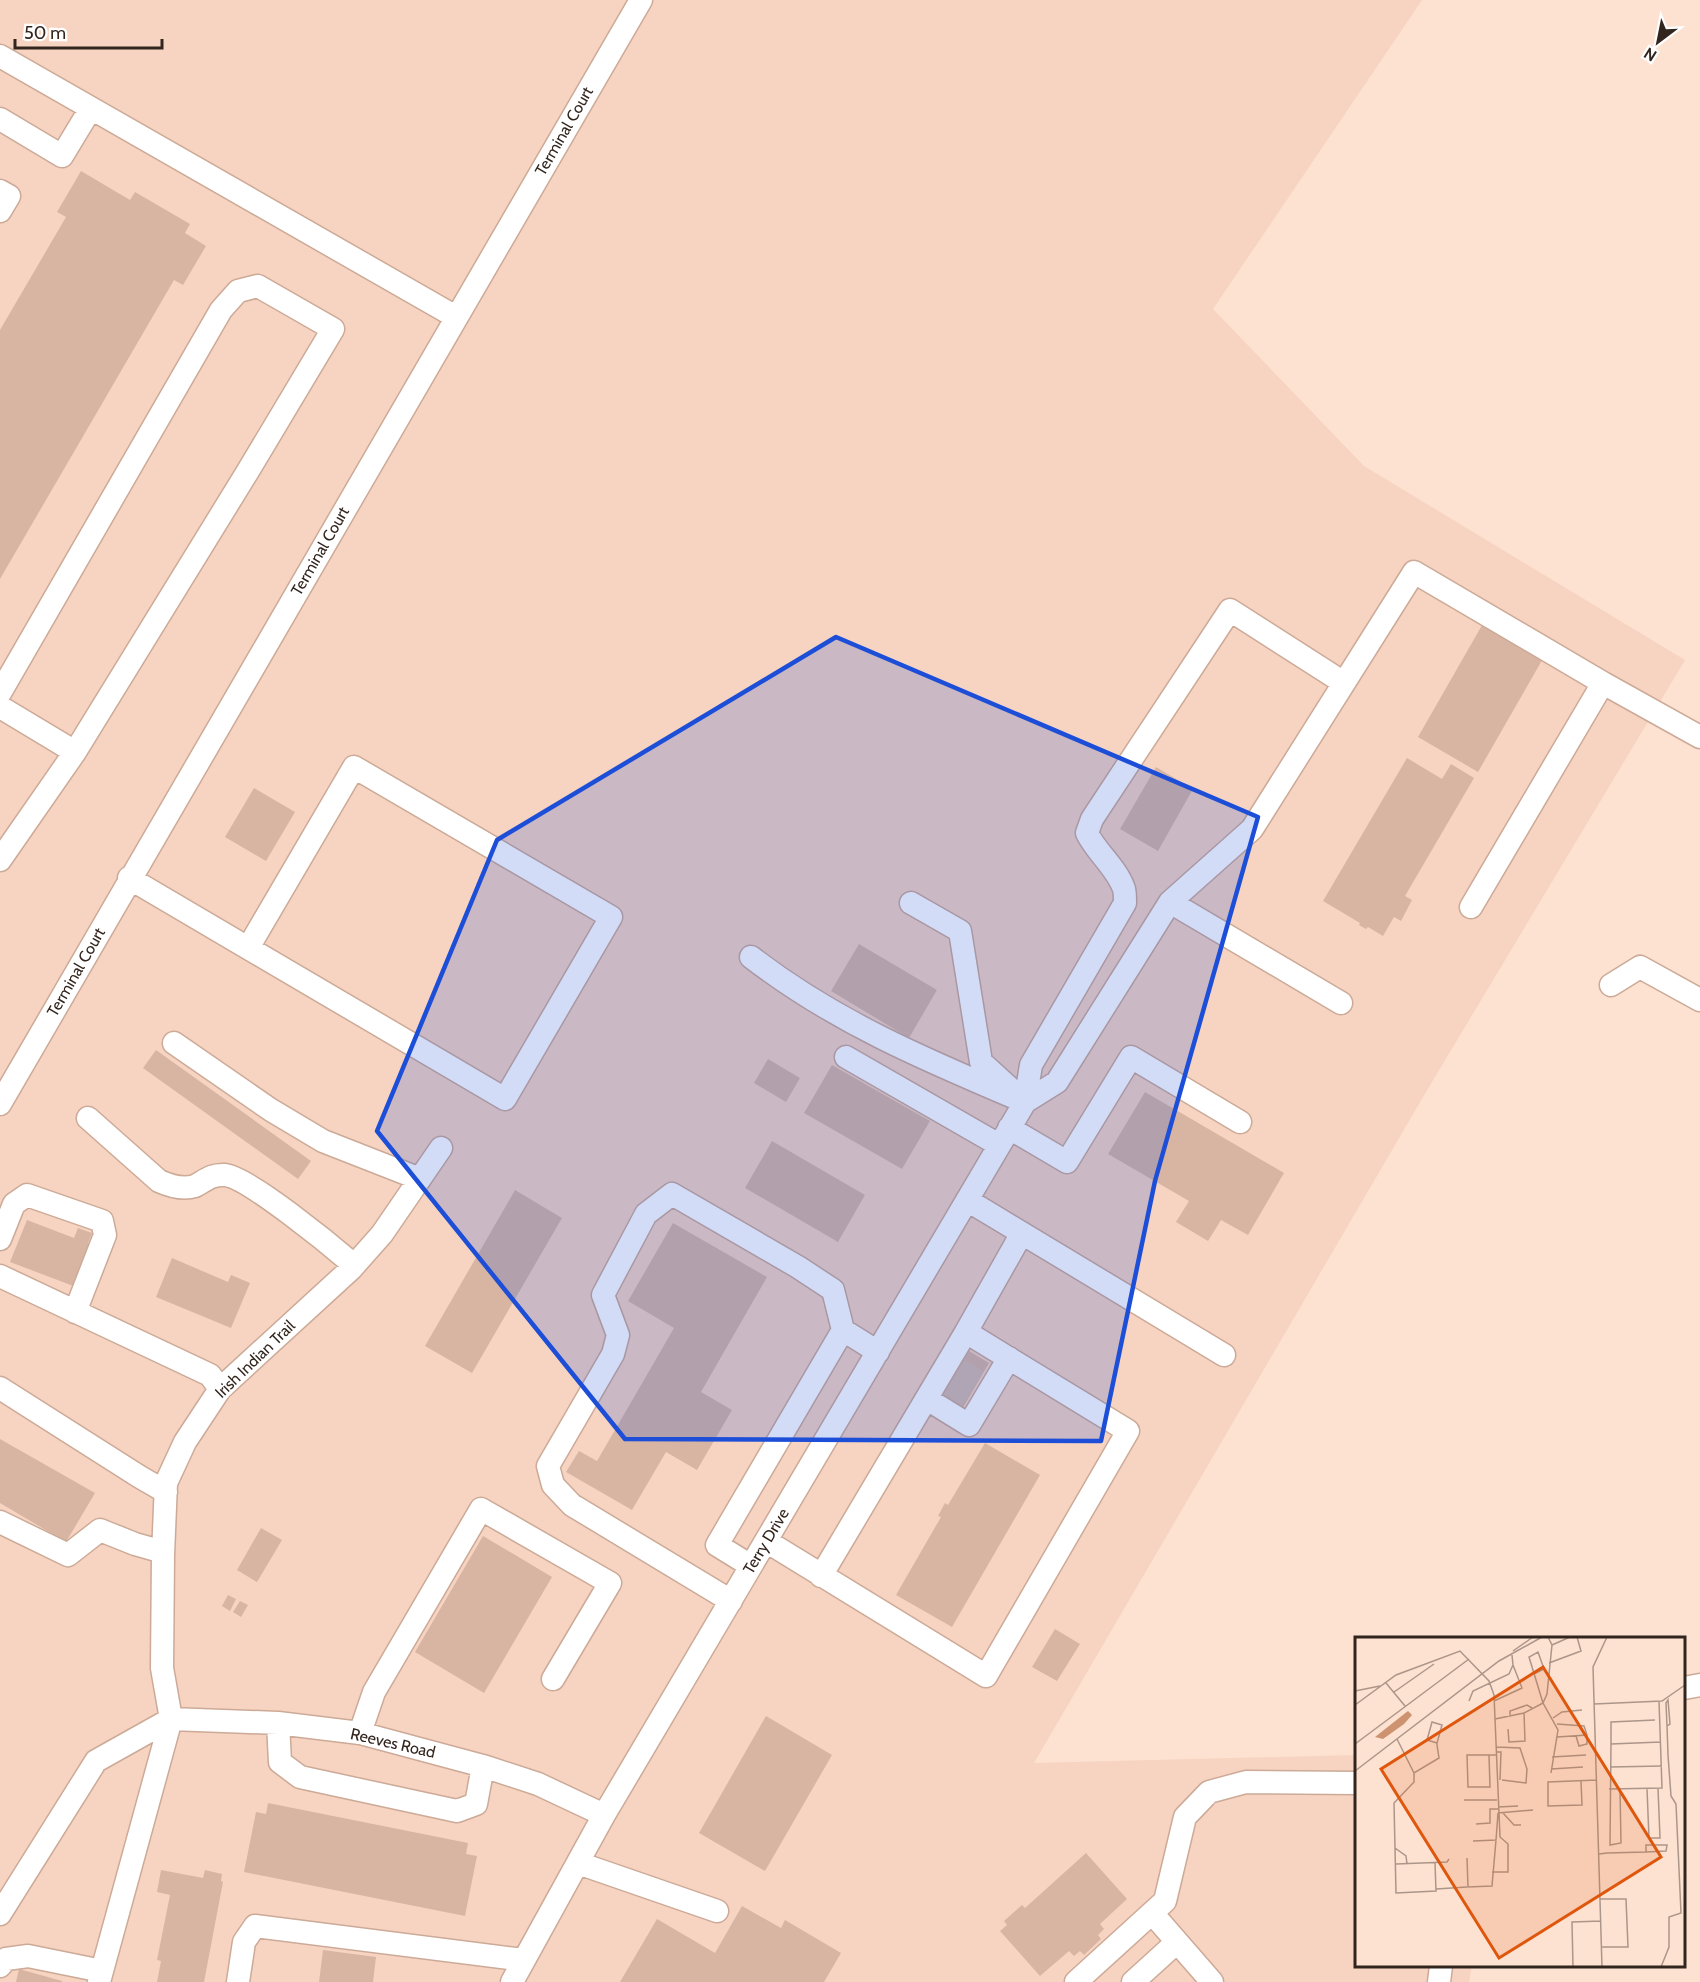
<svg xmlns="http://www.w3.org/2000/svg" width="1700" height="1982" font-family="Cabin,sans-serif">
<style>
.built{fill:#f6d4c1}
.building{fill:#d8b5a2}
.lines{fill:none;stroke-linecap:round;stroke-linejoin:round}
.minor-tunnel{stroke:#d4bbad;stroke-width:22;stroke-dasharray:22 11;stroke-linecap:butt}
.minor-casing{stroke:#ccaa97;stroke-width:25}
.minor{stroke:#fff;stroke-width:22}
.marked{fill:#1d4ed8;fill-opacity:0.2;stroke:#1d4ed8;stroke-width:4.5;stroke-linejoin:round}
.labels{text-anchor:middle;dominant-baseline:central;stroke-width:6;stroke-linejoin:round;paint-order:stroke}
.street-label{font-size:16px;fill:#32251e;stroke:#fff}
.inset-road{fill:none;stroke:#ac9689;stroke-width:1.5}
.view{fill:#df560d;fill-opacity:0.15;stroke:#df560d;stroke-width:3}
.inset-edge{fill:none;stroke:#32251e;stroke-width:3}
</style>
<rect width="100%" height="100%" fill="#fde1d1"/>
<path class="built" d="M0 0H1422L1213 309 1364 466 1685 660 1426 1092 1034 1763 1356 1755V1966H1472L1469 1982H0Z"/>
<path class="building" d="M81 171 130 200 135 192 190 224 185 233 206 246 183 285 174 280 0 579V330L66 217 57 212Z
M1485 620 1545 655 1478 772 1418 737Z
M1407 758 1442 779 1451 764 1474 778 1405 896 1412 900 1401 921 1394 917 1383 936 1368 927 1366 929 1359 925 1360 923 1323 901Z
M1156 767 1193 789 1158 851 1120 829Z
M254 788 295 812 266 861 225 837Z
M859 944 937 990 909 1038 831 991Z
M156 1050 311 1161 298 1179 143 1068Z
M768 1059 800 1078 786 1102 754 1083Z
M832 1065 930 1121 902 1169 804 1113Z
M1145 1092 1284 1173 1248 1235 1221 1220 1208 1241 1176 1222 1189 1201 1108 1154Z
M772 1141 865 1195 838 1242 745 1188Z
M515 1190 562 1218 472 1373 425 1346Z
M27 1220 74 1238 78 1228 92 1233 88 1243 92 1245 76 1287 10 1262Z
M673 1223 767 1277 701 1392 732 1410 697 1470 666 1452 632 1510 566 1472 579 1451 597 1461 674 1328 628 1301Z
M172 1258 228 1282 231 1275 250 1283 231 1328 156 1297Z
M969 1351 989 1363 962 1409 942 1397Z
M0 1439 95 1493 66 1542 0 1503Z
M985 1443 1040 1475 952 1627 896 1595 941 1517 938 1516 945 1503 948 1505Z
M261 1528 282 1540 257 1582 237 1570Z
M483 1536 552 1577 484 1693 415 1652Z
M228 1595 236 1599 230 1611 222 1606Z
M240 1601 248 1605 241 1617 233 1612Z
M1055 1629 1080 1644 1057 1681 1032 1667Z
M766 1716 832 1755 765 1871 699 1833Z
M268 1803 468 1843 466 1854 477 1856 465 1916 244 1872 256 1812 266 1814Z
M1086 1853 1127 1899 1100 1924 1104 1929 1098 1935 1101 1939 1084 1955 1080 1951 1074 1956 1069 1951 1040 1976 1000 1931 1007 1925 1004 1921 1022 1905 1025 1908Z
M161 1870 203 1878 205 1870 222 1874 221 1881 223 1882 204 1982H157L161 1961 157 1960 170 1895 157 1892Z
M742 1906 781 1928 785 1920 841 1953 824 1982H620L657 1919 715 1953Z
M323 1950 376 1957 373 1982H319Z
M19 1969 62 1981V1982H16Z"/>
<g class="lines">
<path class="minor-tunnel" d="M959 1369 979 1382
M948 1386 970 1399"/>
<defs>
<path id="minor" d="M0 56 456 317
M0 119 62 156 91 108
M0 191 9 196 0 211
M1603 683 1700 737
M0 693 221 310 238 291 258 286 333 329 248 471 75 752 0 860
M0 707 75 752
M129 878 505 1099 611 917 354 767 248 948
M1170 902 1252 829 1414 572 1603 683 1471 907
M911 903 960 931 981 1062 1013 1091
M751 957C835 1022 928 1061 1025 1102
M1611 985 1640 967 1700 1000
M174 1043 271 1110 323 1141 420 1179
M846 1057 999 1145
M1025 1102 1057 1082 1170 902 1341 1003
M0 1104 641 0
M88 1118 159 1181C170 1186 182 1190 195 1186 205 1181 211 1174 225 1175 248 1177 333 1247 354 1265
M1009 1128 1067 1162 1131 1057 1240 1122
M967 1200 1224 1355
M0 1239 14 1204 27 1195 102 1221 105 1235 75 1312
M0 1276 210 1375 220 1389
M966 1332 1022 1233
M0 1388 140 1477 166 1492
M927 1399 969 1425 1009 1358
M0 1522 68 1555 100 1530 135 1544 163 1552
M766 1541 986 1676 1128 1431 966 1332 821 1576
M751 1566 717 1545 843 1330 878 1352
M731 1601 572 1505 553 1485 548 1466 613 1354 618 1335 603 1295 646 1214 672 1194 798 1267 833 1290 843 1330
M1684 1688 1700 1685
M171 1719 278 1723 360 1733 483 1766 538 1784 604 1815
M278 1723 280 1762 300 1777 457 1811 476 1804 483 1766
M360 1733 374 1692 481 1509 610 1583 553 1679
M578 1863 717 1911
M1152 1913 1212 1982
M0 1914 96 1761 171 1719
M0 1966 6 1959 28 1956 102 1971
M99 1982 171 1719 162 1668 163 1555 166 1483 185 1442 220 1389 351 1269 382 1234 441 1148
M238 1982 244 1942 255 1926 524 1960
M512 1982 604 1815 1025 1102 1031 1065 1125 903C1125 899 1125 893 1124 889 1117 868 1096 852 1087 833L1092 819 1230 610 1344 683
M1076 1982 1165 1901 1185 1817 1209 1792 1246 1782 1356 1783
M1133 1982 1177 1942
M1439 1982 1441 1966"/>
</defs>
<use href="#minor" class="minor-casing"/>
<use href="#minor" class="minor"/>
</g>
<path class="marked" d="M836 637 1258 817 1155 1181 1101 1441 625 1439 377 1131 497 840Z"/>
<g class="labels">
<g class="street-label">
<text transform="translate(564 131) rotate(-60)">Terminal Court</text>
<text transform="translate(320 551) rotate(-60)">Terminal Court</text>
<text transform="translate(76 972) rotate(-60)">Terminal Court</text>
<text transform="translate(255 1359) rotate(-44)">Irish Indian Trail</text>
<text transform="translate(766 1541) rotate(-59)">Terry Drive</text>
<text transform="translate(393 1743) rotate(13)">Reeves Road</text>
</g>
</g>
<g transform="translate(1355 1637)">
<rect width="330" height="330" fill="#fde1d1"/>
<path d="M53 74 57 78 49 87 28 102 20 100Z" fill="#cd9270"/>
<path class="inset-road" d="M197 8 215 0M158 14 178 0M194 26 226 14 222 0M179 37 189 32 183 15 174 20 188 66 203 93 196 136M31 46 50 69M0 54 25 49M39 55 79 27M114 64 118 54 154 37 158 28 157 18M139 64 167 51 158 28M188 66 192 57 197 8 193 0M239 67 307 64 330 48M0 68 41 38 105 14 134 44 139 58 145 200 153 207V235H137M155 80V74L172 68 177 71M198 81 207 75 227 73M140 82 169 76 188 66M202 87 229 89 232 98 202 100M153 92 154 105 170 104 169 76M221 99 224 109 232 107V98M42 102 59 136 84 121 82 108V106L87 88 77 85 72 103 82 106M0 107 114 22M256 107V85L300 83M141 110 165 111 172 132 171 146 147 143M141 115H146L145 143M134 118 135 150H113L112 118H141M197 120 231 118M255 130 307 129M196 132 228 130M0 134 144 24 187 0M59 136V145L39 166 41 256 81 254 80 226M226 144 227 168 193 169V145L242 143M254 152 307 151 304 64M265 152 266 206 255 208 256 107 306 105M292 152 294 201H305L303 151M109 163H142M143 170 163 169M143 176 178 173M148 176 159 188H166M121 187 135 186V172H143M118 204 141 203 143 176M40 211 51 219 52 227M244 217 252 216 291 215 311 214 312 208H291V215M112 221 113 250 137 249 141 203M41 227 92 225 94 222M81 252 112 250M245 262H271L273 310H247M218 330 217 285 246 284M247 330 238 30 252 0M306 330 314 310V280L326 276 321 167 316 159 313 118 312 89 311 66 313 63 315 87 312 89"/>
<path class="view" d="M188 30 306 220 144 321 26 132Z"/>
<rect width="330" height="330" class="inset-edge"/>
</g>
<g transform="translate(1658 42) rotate(212)" stroke="#ffffff" stroke-width="4.5" paint-order="stroke">
<path d="M0-4.5L10 22L0 15L-10 22Z" fill="#32251e"/>
<text y="-9" font-size="16" font-weight="bold" text-anchor="middle" fill="#32251e">N</text>
</g>
<path d="M15 39v9h147v-9" fill="none" stroke="#32251e" stroke-width="3"/>
<text x="24" y="39" font-size="18" fill="#32251e" stroke="#ffffff" stroke-width="4.5" paint-order="stroke">50 m</text>
</svg>
